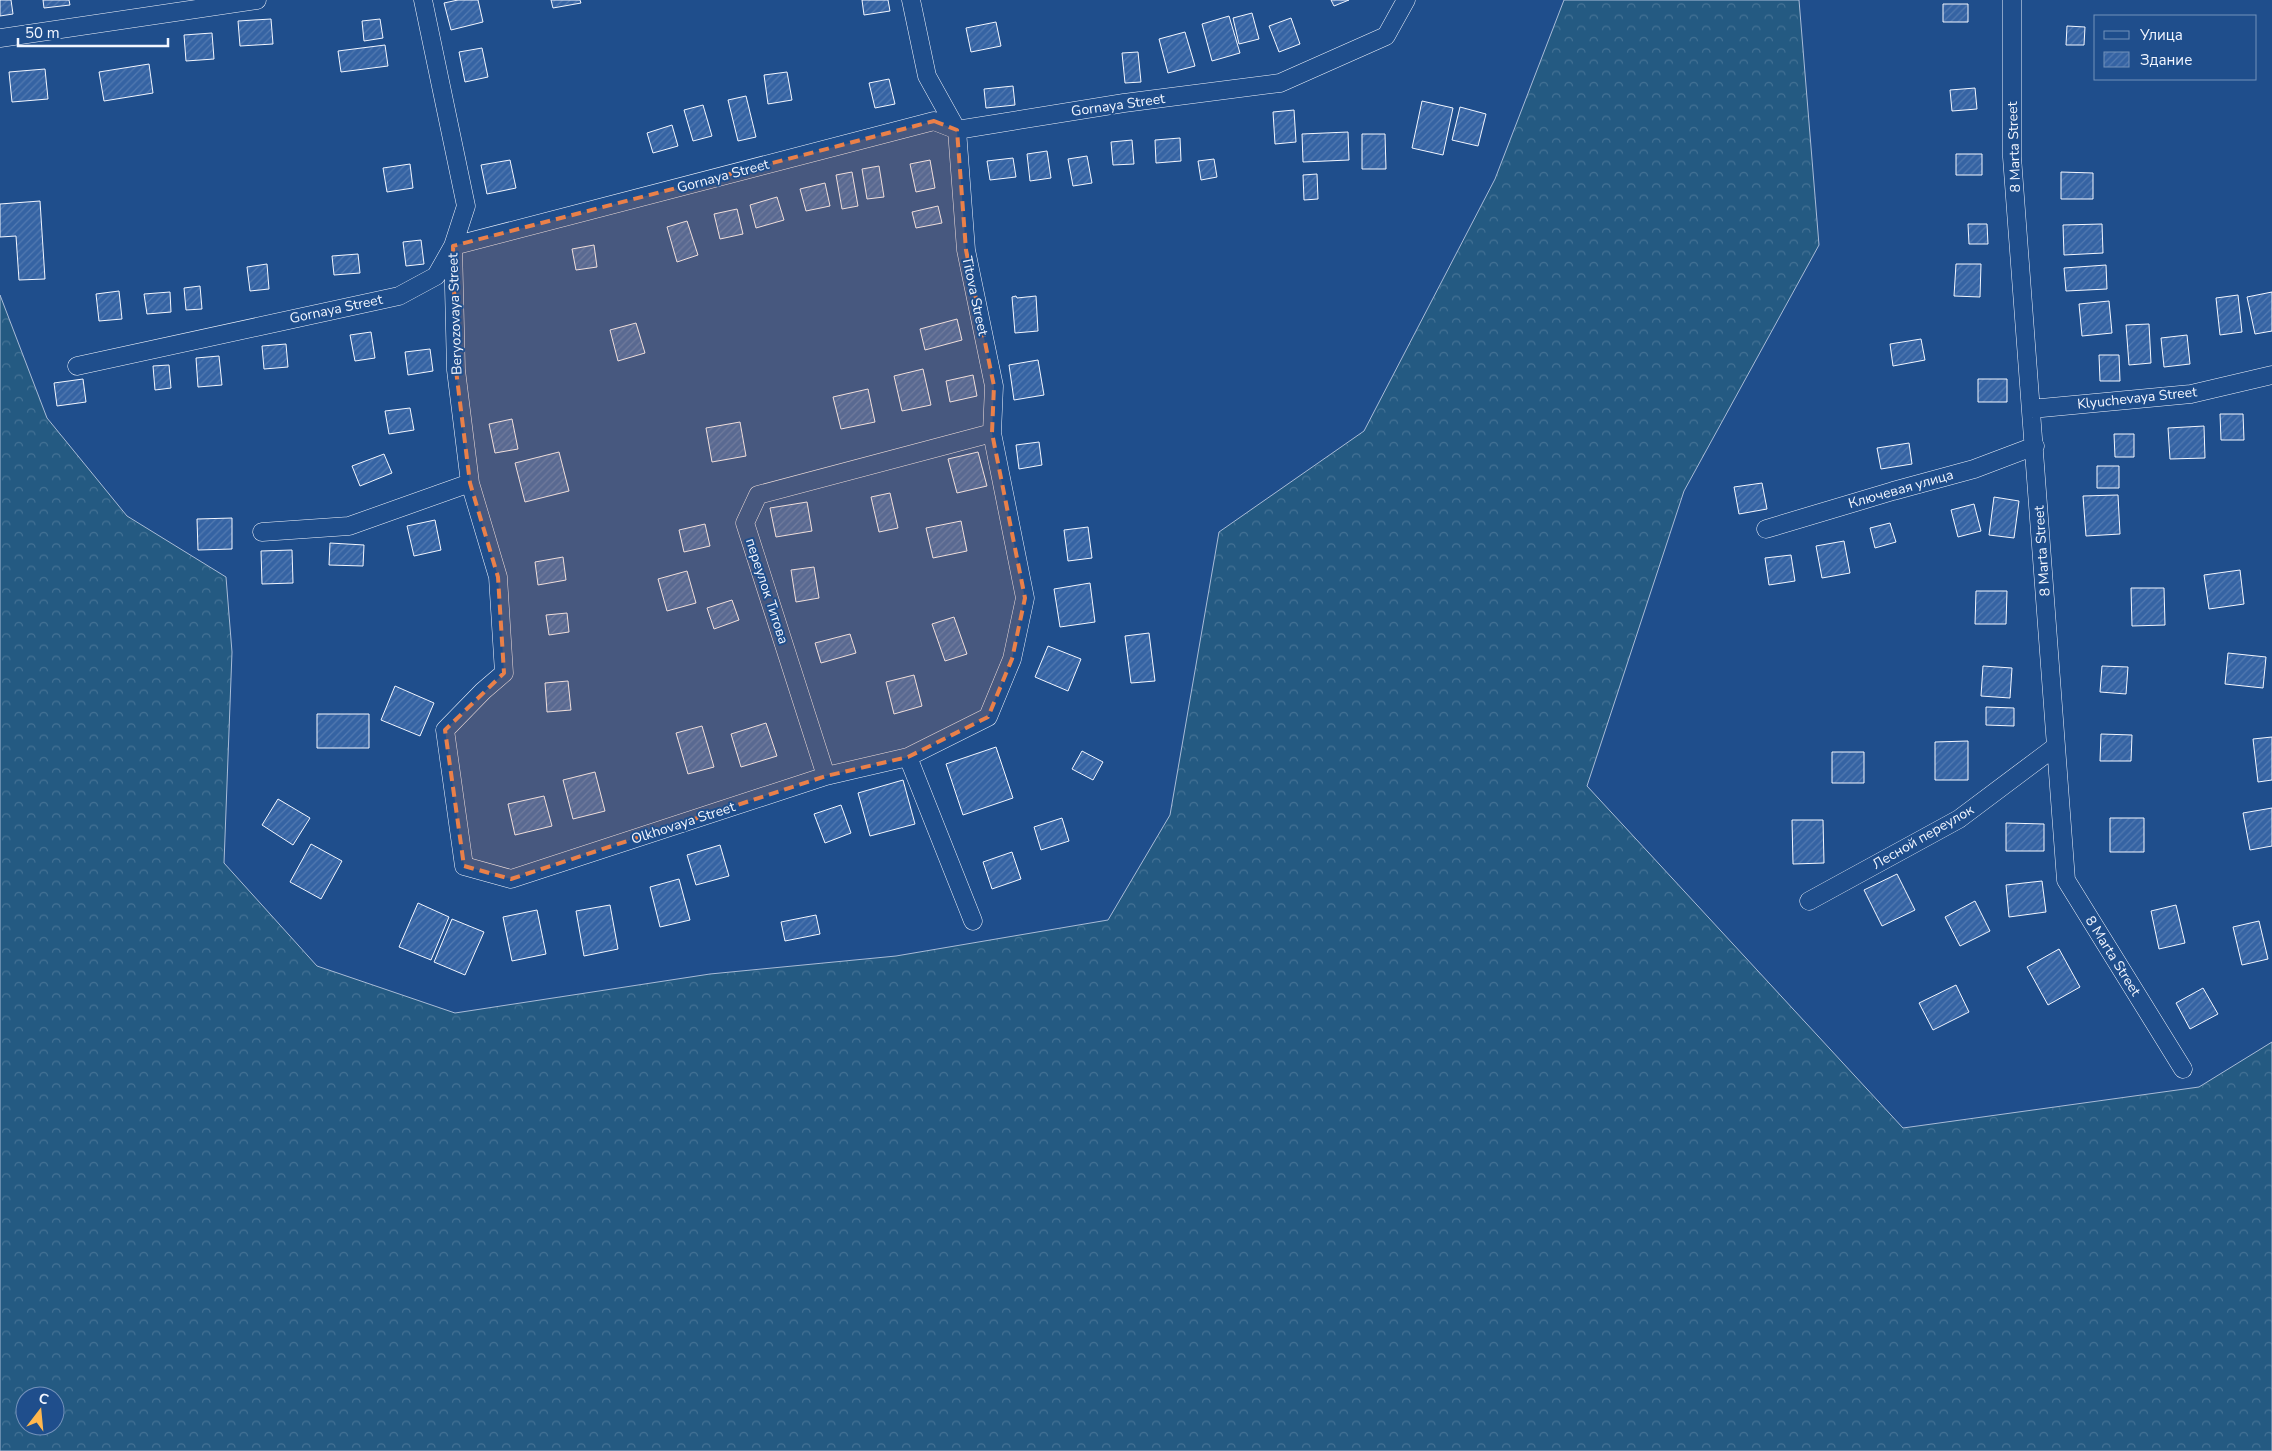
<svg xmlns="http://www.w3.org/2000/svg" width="2272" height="1451" font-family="'Nunito Sans',sans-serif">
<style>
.forest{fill:url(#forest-crowns);stroke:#a8bbd7;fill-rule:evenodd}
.building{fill:url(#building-hatch);stroke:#f2f6ff}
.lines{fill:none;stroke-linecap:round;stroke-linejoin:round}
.minor-casing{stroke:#f2f6ff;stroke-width:19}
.minor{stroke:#1f4e8c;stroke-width:18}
.marked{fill:#ea8049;fill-opacity:0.2;stroke:#ea8049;stroke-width:4;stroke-dasharray:10 6;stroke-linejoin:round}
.labels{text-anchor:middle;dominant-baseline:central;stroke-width:4;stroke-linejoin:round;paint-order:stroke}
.street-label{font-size:14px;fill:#f2f6ff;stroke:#1f4e8c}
</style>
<defs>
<pattern id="forest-crowns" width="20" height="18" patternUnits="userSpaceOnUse" patternTransform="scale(1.25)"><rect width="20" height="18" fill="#245a82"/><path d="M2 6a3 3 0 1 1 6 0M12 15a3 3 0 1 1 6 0" fill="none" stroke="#447295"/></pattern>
<pattern id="building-hatch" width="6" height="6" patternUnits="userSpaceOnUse" patternTransform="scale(1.25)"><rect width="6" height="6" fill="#3563a3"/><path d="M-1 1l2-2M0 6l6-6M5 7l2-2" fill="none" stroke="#537ab1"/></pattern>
</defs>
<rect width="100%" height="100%" fill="#1f4e8c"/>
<path class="forest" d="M1564 0H1799L1819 245 1684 491 1587 786 1903 1128 2199 1087 2272 1042V1451H0V295L47 418 127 516 226 577 232 652 224 863 317 966 455 1013 710 974 896 956 1108 920 1170 815 1219 532 1364 431 1495 179ZM25 1396H55V1426H25Z"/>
<path class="building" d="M0 0H11L13 14 0 16Z
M43 0H69L70 5 44 8Z
M458 0H478L483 22 451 30 444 3Z
M551 0H580L581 3 553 8Z
M862 0H888L890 11 864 15Z
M1331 0H1349L1334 6Z
M1943 4H1968V22H1943Z
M1252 13 1259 39 1239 44 1233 18Z
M1229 16 1240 53 1212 61 1202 24Z
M1291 18 1300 44 1279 52 1269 26Z
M271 19 273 44 240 46 238 21Z
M380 19 383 38 364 41 362 21Z
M996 22 1001 46 971 52 966 28Z
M2067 26 2085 27 2084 45H2066Z
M1185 32 1195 66 1168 73 1159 39Z
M212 33 214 59 186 61 184 35Z
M385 45 388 66 341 72 338 51Z
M482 48 488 77 465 82 459 52Z
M1138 52 1141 82 1125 83 1122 53Z
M149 64 153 93 104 101 99 72Z
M45 69 48 99 12 102 9 72Z
M787 72 792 100 768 104 764 75Z
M889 79 895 104 875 108 869 83Z
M1013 86 1015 105 986 108 984 89Z
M1975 88 1977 109 1952 111 1950 90Z
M746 96 756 137 738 141 728 100Z
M1422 101 1453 108 1443 155 1412 148Z
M703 105 712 136 693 141 684 110Z
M1460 107 1486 114 1478 146 1452 140Z
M1294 110 1296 142 1275 144 1273 112Z
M672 125 678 146 653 153 647 133Z
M1348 132 1349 160 1303 162 1302 134Z
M1362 134H1385L1386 169H1362Z
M1180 138 1181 161 1156 163 1155 140Z
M1132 140 1134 164 1113 165 1111 142Z
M1047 151 1051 178 1030 181 1027 154Z
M1956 154H1982V175H1956Z
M1087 156 1092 183 1073 186 1068 159Z
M1013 158 1016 177 990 180 987 161Z
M1214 159 1217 177 1201 180 1198 161Z
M510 160 516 188 487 194 481 165Z
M930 160 935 188 916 192 910 164Z
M410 164 413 188 387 192 383 168Z
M879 166 884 197 867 199 862 169Z
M852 172 858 206 842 209 836 175Z
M2061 172 2093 173V199H2061Z
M1317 174 1318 199 1304 200 1303 175Z
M825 183 830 206 806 211 800 189Z
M777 197 784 220 756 228 750 205Z
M40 201 45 279 19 280 16 236 0 237V204Z
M938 206 942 223 916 228 912 212Z
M737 209 743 234 720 239 714 214Z
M687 221 698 255 677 262 667 227Z
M1968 224H1987L1988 244H1969Z
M2102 224 2103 253 2064 255 2063 225Z
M421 240 424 264 406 266 403 242Z
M594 245 597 267 576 270 572 249Z
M358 254 360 273 334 275 332 256Z
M267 264 269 289 250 291 247 267Z
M1956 264H1981L1980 297 1954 296Z
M2106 265 2107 289 2066 291 2064 268Z
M200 286 202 309 186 310 184 288Z
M119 291 122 319 99 321 96 294Z
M170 292 171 312 147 314 144 294Z
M2272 292V331L2255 334 2247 297Z
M2238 295 2242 332 2220 335 2216 298Z
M1016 296 1017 298 1036 296 1038 331 1015 333 1012 297Z
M2109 301 2112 333 2082 336 2079 304Z
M957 319 962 340 925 350 920 329Z
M636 323 645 353 618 361 610 330Z
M2149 324 2151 363 2129 365 2126 325Z
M371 332 375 358 355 361 350 335Z
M2187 335 2190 364 2164 367 2161 338Z
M1921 339 1925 360 1893 366 1890 344Z
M286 344 288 367 264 369 262 346Z
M430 349 433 371 408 375 405 352Z
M2099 355H2119L2120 381H2100Z
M219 356 222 385 198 387 196 358Z
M1038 360 1044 395 1014 400 1009 365Z
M169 365 171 388 155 390 153 366Z
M923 369 931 405 902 411 894 376Z
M973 375 977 396 950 402 946 381Z
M83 379 86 402 57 406 54 383Z
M1978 379H2007V402H1978Z
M868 389 875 422 841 429 833 397Z
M410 408 414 430 389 434 385 411Z
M2220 414H2243L2244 440H2221Z
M512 419 518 449 495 453 489 424Z
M740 422 746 456 712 462 706 428Z
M2204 426 2205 458 2170 459 2168 428Z
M2114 434H2134V457H2115Z
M1039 442 1042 465 1019 469 1016 445Z
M1909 443 1912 464 1881 469 1877 448Z
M559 452 569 491 525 502 515 463Z
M978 452 987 486 957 493 948 459Z
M384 454 392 473 360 486 352 466Z
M2097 466H2119V488H2097Z
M1762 483 1767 509 1739 514 1734 487Z
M890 493 898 528 879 532 871 497Z
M2118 495 2120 534 2086 536 2083 496Z
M1994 497 2019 501 2014 538 1989 535Z
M807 502 812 531 776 537 770 508Z
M1974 504 1981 531 1958 537 1951 510Z
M232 518V549L198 550 197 519Z
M435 520 441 550 414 556 407 526Z
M961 521 967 551 933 558 926 528Z
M1890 523 1896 542 1875 548 1870 528Z
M705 524 710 546 684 552 679 530Z
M1088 527 1092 558 1068 561 1064 530Z
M1844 541 1850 573 1822 578 1816 546Z
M330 543 364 545 363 566 329 565Z
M292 550 293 583 262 584 261 551Z
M1791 555 1795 581 1769 585 1765 558Z
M563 557 566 580 538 585 535 562Z
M814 567 819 598 796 602 791 570Z
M2240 570 2244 604 2209 609 2204 575Z
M687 571 696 603 667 611 658 579Z
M1090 583 1095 622 1060 627 1054 589Z
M2131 588H2164L2165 625 2132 626Z
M1976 591H2007L2006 624H1975Z
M732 600 739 620 714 629 707 608Z
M567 613 569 632 549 635 546 615Z
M954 617 967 654 945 661 932 624Z
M1149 633 1155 681 1131 683 1125 636Z
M850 634 856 653 821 663 815 643Z
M1048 646 1081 659 1068 691 1035 677Z
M2228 653 2266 657 2263 688 2225 684Z
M1983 666 2012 668 2010 698 1981 696Z
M2102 666 2128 667 2126 694 2100 692Z
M914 675 922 706 894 714 886 682Z
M568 681 571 710 547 712 545 683Z
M395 686 434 703 420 736 381 720Z
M1986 707 2014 708V726L1986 725Z
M317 714H369V748H317Z
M766 723 777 756 741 767 731 734Z
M702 726 714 767 688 774 676 733Z
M2101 734 2132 735 2131 761H2100Z
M2272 737V780L2258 782 2253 739Z
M1968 741V780H1935V742Z
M996 747 1013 798 963 815 946 764Z
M1082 751 1103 762 1093 780 1072 769Z
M1832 752H1864V783H1832Z
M595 772 605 811 573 819 563 780Z
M903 780 915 824 870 836 858 793Z
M544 796 552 826 515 835 508 804Z
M278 799 310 818 293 845 262 825Z
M841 805 851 833 825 843 814 814Z
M2272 808V846L2250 850 2243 813Z
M1062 818 1069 841 1041 850 1034 827Z
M2110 818H2144V852H2110Z
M1792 820H1823L1824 863 1793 864Z
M2006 823 2044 824V851H2006Z
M311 844 342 861 321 899 290 882Z
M720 845 729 876 696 885 687 855Z
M1012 852 1021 879 992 889 983 862Z
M1897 874 1915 910 1882 926 1864 890Z
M679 879 690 920 660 927 650 887Z
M2042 881 2046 912 2009 917 2006 885Z
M1975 901 1990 931 1960 946 1945 917Z
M418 903 449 917 431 960 399 947Z
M610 905 618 949 584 956 576 911Z
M2176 905 2185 943 2159 949 2151 911Z
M537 910 546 954 512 961 503 917Z
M816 915 820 934 785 941 781 922Z
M452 919 484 932 465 975 434 962Z
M2259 921 2268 959 2242 965 2233 927Z
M2059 949 2080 987 2048 1005 2027 967Z
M1956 985 1969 1012 1933 1030 1919 1003Z
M2203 988 2218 1014 2190 1029 2176 1003Z"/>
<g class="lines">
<defs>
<path id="minor" d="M423 0 466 206 453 246 456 370 470 483 498 577 504 673 483 691 445 730 464 866 511 879 826 776 908 757 988 717 1012 659 1025 598 992 433 994 386 966 250 957 130 927 76 911 0
M2012 0V157L2066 880 2183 1069
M0 38 257 0
M77 366 399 296 436 276 453 246 934 121 957 130 1124 103 1280 83 1386 36 1406 0
M2031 409 2191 394 2272 375
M1766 529 1893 491 1974 469 2035 446
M262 532 349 526 470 483
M908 757 973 921
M826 776 745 523 758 495 992 433
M1809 901 1959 819 2055 747"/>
</defs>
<use href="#minor" class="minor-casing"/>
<use href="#minor" class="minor"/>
</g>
<path class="marked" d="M934 121 957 130 966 250 994 386 992 433 1025 598 1012 659 988 717 908 757 826 776 511 879 464 866 445 730 504 673 498 577 470 483 456 370 453 246Z"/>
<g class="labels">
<g class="street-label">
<text transform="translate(1118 105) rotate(-8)">Gornaya Street</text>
<text transform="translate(2014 147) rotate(-92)">8 Marta Street</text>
<text transform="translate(723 176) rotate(-15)">Gornaya Street</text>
<text transform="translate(975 296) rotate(78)">Titova Street</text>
<text transform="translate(336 309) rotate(-12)">Gornaya Street</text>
<text transform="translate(455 314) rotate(-92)">Beryozovaya Street</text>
<text transform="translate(2137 398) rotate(-6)">Klyuchevaya Street</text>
<text transform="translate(1901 489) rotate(-16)">Ключевая улица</text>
<text transform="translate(2042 551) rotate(-94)">8 Marta Street</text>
<text transform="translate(767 591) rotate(72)">переулок Титова</text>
<text transform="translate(683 823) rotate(-18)">Olkhovaya Street</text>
<text transform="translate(1923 837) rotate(-30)">Лесной переулок</text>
<text transform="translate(2113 956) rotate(58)">8 Marta Street</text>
</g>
</g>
<rect x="2094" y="15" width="162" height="65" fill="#1f4e8c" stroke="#7391ba"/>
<rect x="2104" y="31" width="25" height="8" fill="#1f4e8c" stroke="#7391ba"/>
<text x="2140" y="40" font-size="15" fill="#f2f6ff">Улица</text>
<rect x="2104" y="52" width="25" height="15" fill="url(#building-hatch)" stroke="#7391ba"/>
<text x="2140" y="65" font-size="15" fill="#f2f6ff">Здание</text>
<g transform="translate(40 1411) rotate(16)"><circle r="24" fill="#1f4e8c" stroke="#7391ba"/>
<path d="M0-4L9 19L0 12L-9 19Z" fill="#ffb74d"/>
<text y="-8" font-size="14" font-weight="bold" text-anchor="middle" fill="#f2f6ff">С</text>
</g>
<path d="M18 38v8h150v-8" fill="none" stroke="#f2f6ff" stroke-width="2.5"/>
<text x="25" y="38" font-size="15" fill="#f2f6ff" stroke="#1f4e8c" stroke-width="4" paint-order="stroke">50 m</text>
</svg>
